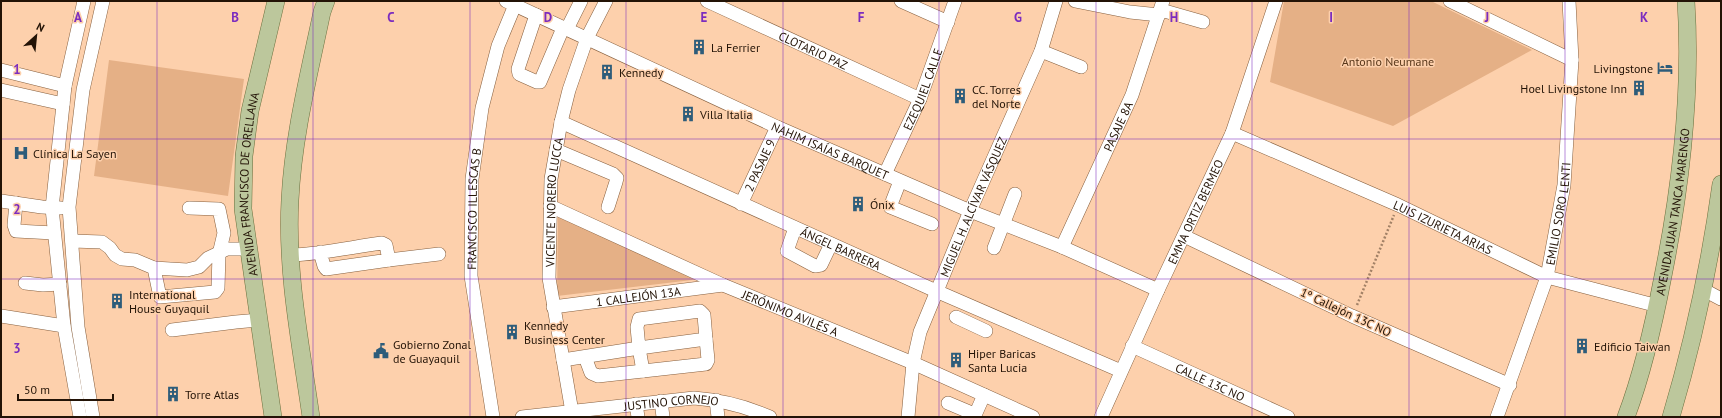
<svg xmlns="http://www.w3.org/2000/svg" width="1722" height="418" font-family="'PT Sans',sans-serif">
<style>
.green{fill:#e5b086}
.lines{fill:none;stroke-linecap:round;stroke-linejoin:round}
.minor-casing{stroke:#87603f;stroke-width:14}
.major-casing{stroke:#6a6f3d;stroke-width:18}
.path{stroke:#a28166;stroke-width:2.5;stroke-dasharray:2 2;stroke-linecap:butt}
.minor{stroke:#fff;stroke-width:13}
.major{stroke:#bcc79c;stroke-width:17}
.grid{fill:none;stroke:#7b2cbf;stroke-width:1;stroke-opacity:0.55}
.labels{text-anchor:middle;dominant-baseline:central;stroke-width:3;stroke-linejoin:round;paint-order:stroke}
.poi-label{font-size:12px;fill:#231306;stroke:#fdd0ac;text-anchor:start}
.street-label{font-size:12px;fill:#231306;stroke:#fdd0ac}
.park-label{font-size:12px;fill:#58371a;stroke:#fdd0ac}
.grid-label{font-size:13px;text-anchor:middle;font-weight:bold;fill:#7b2cbf;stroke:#fdd0ac;stroke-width:3;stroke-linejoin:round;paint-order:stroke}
</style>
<rect width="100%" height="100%" fill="#fdd0ac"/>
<path class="green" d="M1284 1H1431L1532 50 1393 126 1270 82Z
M109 60 244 79 228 196 94 176Z
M558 215 701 279 557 296Z"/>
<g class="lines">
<defs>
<g id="minor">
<path id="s1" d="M506 1 777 127 970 211 1062 247 1158 290"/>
<path id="s2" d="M707 1 920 99"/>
<path d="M901 1 948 22"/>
<path d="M1075 1 1130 12 1159 15"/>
<path d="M1450 1 1572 60"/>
<path d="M1161 10 1203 22"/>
<path d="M536 15 518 69 519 74 537 82H540L563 28"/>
<path d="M567 29 581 1"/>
<path d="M1041 51 1081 67"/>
<path d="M1 70 65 86"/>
<path d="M1 90 63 104"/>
<path id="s3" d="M561 122 936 291 1121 371"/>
<path id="s4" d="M1232 133 1398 205 1547 277 1658 306"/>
<path d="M556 150 613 174 617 178 616 182 608 207"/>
<path id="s5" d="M885 174 920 99 955 1"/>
<path d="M900 181 890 207 932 224"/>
<path d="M1 201 42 207 61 208"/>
<path d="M16 203 14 225 16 231 54 233"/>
<path id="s6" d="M741 204 777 127"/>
<path id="s7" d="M550 206 723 285 913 363 1033 417"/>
<path d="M795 228 787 251 815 266 821 265 831 244"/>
<path d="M1184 236 1352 316 1510 385"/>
<path d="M72 241 102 242 110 248 115 255 122 259 135 260 154 268 160 297 215 292 218 288 219 254 224 233 219 209 189 208"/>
<path id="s8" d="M1062 247 1132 95 1163 1"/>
<path d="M994 248 1015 194"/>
<path d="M291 255C321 254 352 247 382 243L386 245 389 260 326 269 324 266 320 252"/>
<path d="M389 260 439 254"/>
<path d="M154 268 187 270 199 267 208 258 227 249H249"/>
<path d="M25 283 43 285 60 284"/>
<path d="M1704 290 1721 299"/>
<path id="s9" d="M553 307 723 285"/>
<path d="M700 311 704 315 706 339 639 348 637 327 639 319Z"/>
<path d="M1 316 64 326"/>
<path d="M956 317 986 331"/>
<path d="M172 330 236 322 259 320"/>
<path id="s10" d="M1132 346 1288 417"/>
<path d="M585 357 591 373 598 376 706 364 708 360 706 339"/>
<path d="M563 360 639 348 643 371"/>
<path d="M716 400 718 417"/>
<path d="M661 401 663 417"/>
<path d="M948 403 974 414 976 413 984 395"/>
<path d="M636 404 638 417"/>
<path id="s11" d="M572 412 549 278 551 179 561 122 569 90 587 38 606 1"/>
<path d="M80 417 64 326 52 208 65 86 84 1"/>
<path d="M93 417 78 327 69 207 83 90 103 1"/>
<path id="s12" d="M493 417 471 276 472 179 482 108 498 46 515 5"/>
<path id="s13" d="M522 417 694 398C722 400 745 406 770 417"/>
<path id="s14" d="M908 417 913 363 920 332 970 211 1041 51 1056 1"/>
<path id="s15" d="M1101 417 1158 290 1232 133 1276 1"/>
<path id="s16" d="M1497 417 1547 277 1564 185 1572 60 1569 1"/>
</g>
<g id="major">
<path id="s17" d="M273 417 243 209 244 156 250 111 276 1"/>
<path d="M311 417C301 346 286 273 290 200 293 137 309 74 322 12L326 1"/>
<path id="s18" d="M1626 417C1643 372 1654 323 1663 276 1681 186 1692 93 1686 1"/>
<path d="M1671 417C1694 340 1710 263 1721 184"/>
</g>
</defs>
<use href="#minor" class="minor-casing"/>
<use href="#major" class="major-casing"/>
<path class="path" d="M1357 305 1394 215"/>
<use href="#minor" class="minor"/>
<use href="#major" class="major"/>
</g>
<path class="grid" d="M157 1V417M313 1V417M470 1V417M626 1V417M783 1V417M939 1V417M1096 1V417M1252 1V417M1409 1V417M1565 1V417M1 139H1721M1 279H1721"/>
<defs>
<symbol id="building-bare" viewBox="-9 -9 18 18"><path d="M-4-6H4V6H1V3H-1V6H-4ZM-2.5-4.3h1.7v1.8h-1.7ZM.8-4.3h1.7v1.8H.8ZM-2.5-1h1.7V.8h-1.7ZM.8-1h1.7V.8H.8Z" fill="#2d5c7a" stroke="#fdd0ac" stroke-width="2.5" paint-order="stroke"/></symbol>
<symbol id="hotel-bare" viewBox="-9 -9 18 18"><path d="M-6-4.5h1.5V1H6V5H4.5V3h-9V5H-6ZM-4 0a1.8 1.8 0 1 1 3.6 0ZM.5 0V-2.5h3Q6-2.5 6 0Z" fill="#2d5c7a" stroke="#fdd0ac" stroke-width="2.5" paint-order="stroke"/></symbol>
<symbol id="hospital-bare" viewBox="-9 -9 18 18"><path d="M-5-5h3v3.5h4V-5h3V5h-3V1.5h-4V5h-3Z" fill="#2d5c7a" stroke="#fdd0ac" stroke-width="2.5" paint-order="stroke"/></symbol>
<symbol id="civic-bare" viewBox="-9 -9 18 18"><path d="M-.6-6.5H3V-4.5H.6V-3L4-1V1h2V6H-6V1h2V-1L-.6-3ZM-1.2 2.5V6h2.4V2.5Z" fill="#2d5c7a" stroke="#fdd0ac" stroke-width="2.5" paint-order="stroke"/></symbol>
</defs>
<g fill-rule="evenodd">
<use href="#building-bare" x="688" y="36" width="22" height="22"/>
<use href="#hotel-bare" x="1654" y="57" width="22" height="22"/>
<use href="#building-bare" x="596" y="61" width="22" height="22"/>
<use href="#building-bare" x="1628" y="77" width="22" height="22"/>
<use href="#building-bare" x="949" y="85" width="22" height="22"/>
<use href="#building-bare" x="677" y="103" width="22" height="22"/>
<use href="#hospital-bare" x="10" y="142" width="22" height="22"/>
<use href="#building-bare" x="847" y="193" width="22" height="22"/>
<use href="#building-bare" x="106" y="290" width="22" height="22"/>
<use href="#building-bare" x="501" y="321" width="22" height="22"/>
<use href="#building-bare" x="1571" y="335" width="22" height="22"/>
<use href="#civic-bare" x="370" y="340" width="22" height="22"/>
<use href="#building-bare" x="945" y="349" width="22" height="22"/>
<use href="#building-bare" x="162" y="383" width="22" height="22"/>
</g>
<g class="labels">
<g class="poi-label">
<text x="711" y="47">La Ferrier</text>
<text x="1653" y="68" text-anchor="end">Livingstone</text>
<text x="619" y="72">Kennedy</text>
<text x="1627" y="88" text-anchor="end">Hoel Livingstone Inn</text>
<text x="972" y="89">CC. Torres<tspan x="972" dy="14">del Norte</tspan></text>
<text x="700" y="114">Villa Italia</text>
<text x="33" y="153">Clínica La Sayen</text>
<text x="870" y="204">Ónix</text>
<text x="129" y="294">International<tspan x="129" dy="14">House Guyaquil</tspan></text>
<text x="524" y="325">Kennedy<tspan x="524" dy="14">Business Center</tspan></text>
<text x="393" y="344">Gobierno Zonal<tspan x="393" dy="14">de Guayaquil</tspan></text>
<text x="1594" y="346">Edificio Taiwan</text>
<text x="968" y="353">Hiper Baricas<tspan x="968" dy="14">Santa Lucia</tspan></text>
<text x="185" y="394">Torre Atlas</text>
</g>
<g class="street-label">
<text stroke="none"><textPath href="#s2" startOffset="117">CLOTARIO PAZ</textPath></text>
<text stroke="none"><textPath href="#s5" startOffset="93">EZEQUIEL CALLE</textPath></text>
<text stroke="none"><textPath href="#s8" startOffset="133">PASAJE 8A</textPath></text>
<text stroke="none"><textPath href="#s1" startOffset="357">NAHIM ISAÍAS BARQUET</textPath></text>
<text stroke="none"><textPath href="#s6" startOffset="43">2 PASAJE 9</textPath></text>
<text stroke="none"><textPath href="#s17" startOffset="235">AVENIDA FRANCISCO DE ORELLANA</textPath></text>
<text stroke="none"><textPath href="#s11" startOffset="212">VICENTE NORERO LUCCA</textPath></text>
<text stroke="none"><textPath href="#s14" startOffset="222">MIGUEL H. ALCÍVAR VÁSQUEZ</textPath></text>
<text stroke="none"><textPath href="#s12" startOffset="210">FRANCISCO ILLESCAS B</textPath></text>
<text stroke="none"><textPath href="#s18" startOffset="211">AVENIDA JUAN TANCA MARENGO</textPath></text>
<text stroke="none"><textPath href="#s15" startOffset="226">EMMA ORTIZ BERMEO</textPath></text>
<text stroke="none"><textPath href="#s16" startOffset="213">EMILIO SORO LENTI</textPath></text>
<text stroke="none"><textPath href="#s4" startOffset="231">LUIS IZURIETA ARIAS</textPath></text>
<text stroke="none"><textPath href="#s3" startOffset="307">ÁNGEL BARRERA</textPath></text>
<text stroke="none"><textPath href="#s9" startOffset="86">1 CALLEJÓN 13A</textPath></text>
<text transform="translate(1346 312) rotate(25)">1º Callejón 13C NO</text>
<text stroke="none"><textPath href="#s7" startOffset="263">JERÓNIMO AVILÉS A</textPath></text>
<text stroke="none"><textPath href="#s10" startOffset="86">CALLE 13C NO</textPath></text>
<text stroke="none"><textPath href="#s13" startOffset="150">JUSTINO CORNEJO</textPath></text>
</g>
<g class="park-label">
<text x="1388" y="61">Antonio Neumane</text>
</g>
</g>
<g class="grid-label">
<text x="78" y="22">A</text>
<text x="235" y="22">B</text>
<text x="391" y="22">C</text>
<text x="548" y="22">D</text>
<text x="704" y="22">E</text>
<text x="861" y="22">F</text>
<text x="1018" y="22">G</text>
<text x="1174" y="22">H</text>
<text x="1331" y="22">I</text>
<text x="1487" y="22">J</text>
<text x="1644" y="22">K</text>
<text x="17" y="74">1</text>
<text x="17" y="214">2</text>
<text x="17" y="353">3</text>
</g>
<rect width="1722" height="418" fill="none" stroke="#231306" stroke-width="4"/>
<g transform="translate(36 36) rotate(27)" stroke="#fdd0ac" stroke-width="3" paint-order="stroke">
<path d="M0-3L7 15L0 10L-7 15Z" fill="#231306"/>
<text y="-6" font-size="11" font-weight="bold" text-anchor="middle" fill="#231306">N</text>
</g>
<path d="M18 394v6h95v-6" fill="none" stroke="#231306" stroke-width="2"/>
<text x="24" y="394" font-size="12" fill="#231306" stroke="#fdd0ac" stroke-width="3" paint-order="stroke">50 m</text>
</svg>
